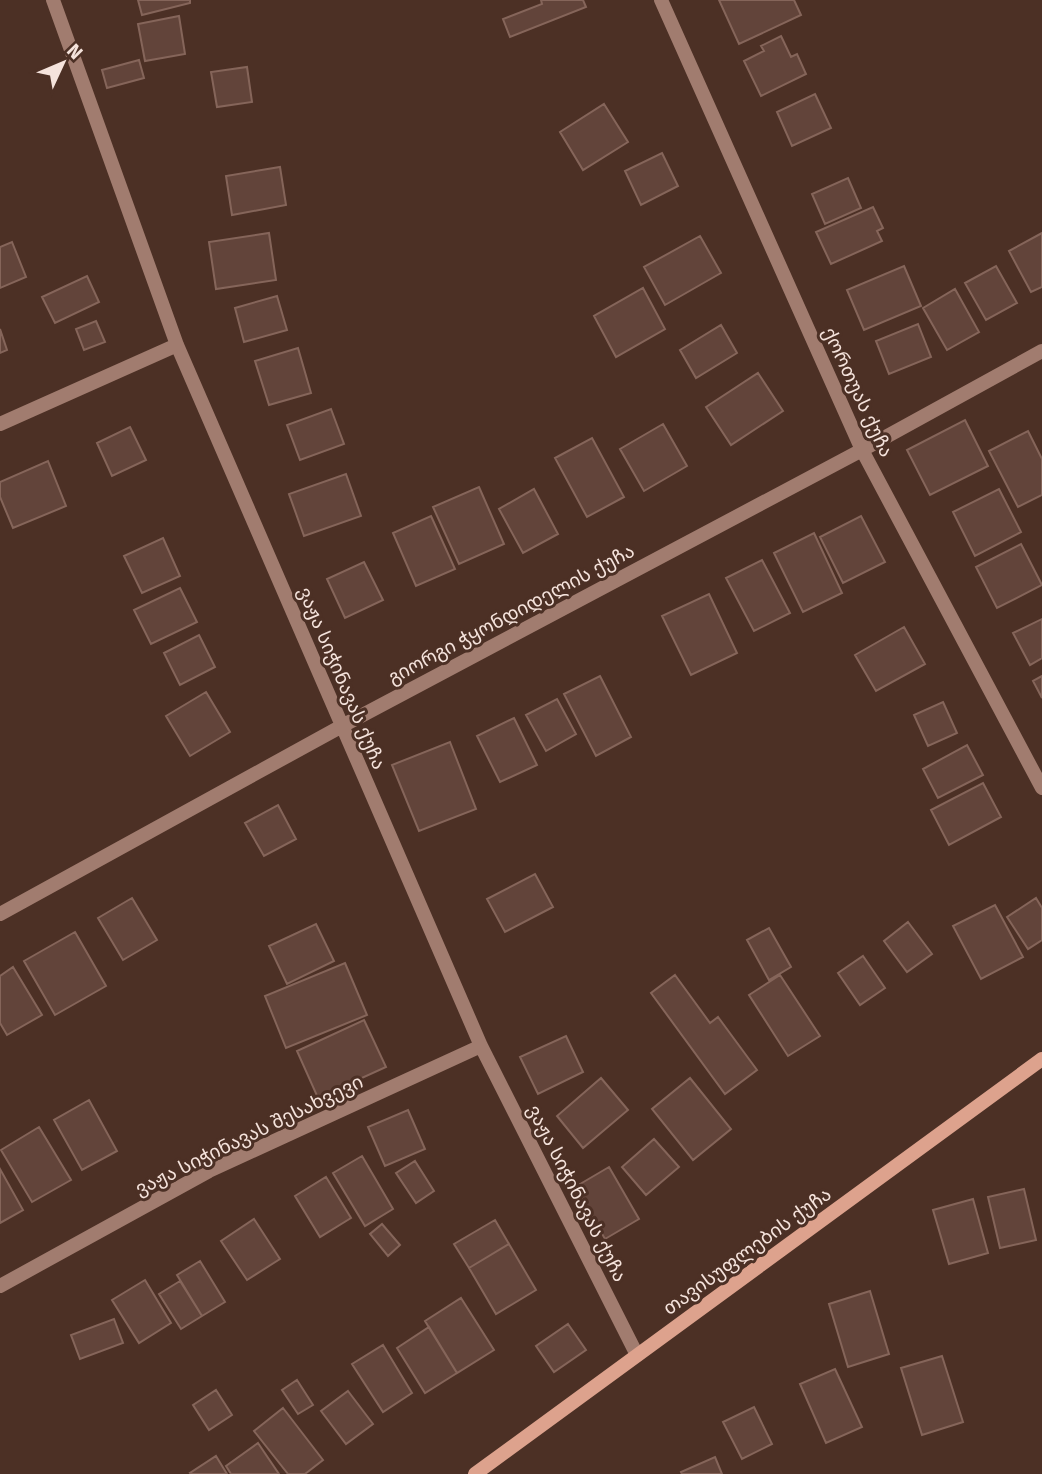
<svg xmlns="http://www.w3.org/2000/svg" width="1042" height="1474" font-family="'Fira Sans','Noto Sans Georgian',sans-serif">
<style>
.building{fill:#62443a;stroke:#85655a;stroke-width:2}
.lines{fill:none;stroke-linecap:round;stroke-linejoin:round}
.street{stroke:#a17c6f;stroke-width:14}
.secondary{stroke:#dda28d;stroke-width:14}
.labels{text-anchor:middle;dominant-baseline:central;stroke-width:6;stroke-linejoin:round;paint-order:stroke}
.street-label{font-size:19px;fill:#f5e3dc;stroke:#4c3025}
</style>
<rect width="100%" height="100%" fill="#4c3025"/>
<path class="building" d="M138 0H190V3L142 15Z
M541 0H583L586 7 510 37 503 19 542 4Z
M719 0H794L801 15 739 44Z
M179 16 185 54 145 61 138 24Z
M781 36 791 57 797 54 806 74 761 96 744 61 764 51 761 46Z
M139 60 144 78 107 88 102 70Z
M247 67 252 102 217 107 211 72Z
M815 94 831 128 792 146 777 112Z
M604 104 628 142 583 170 560 132Z
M662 153 678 186 641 205 625 171Z
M280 167 286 205 232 215 226 176Z
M848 178 861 208 825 224 812 194Z
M873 207 883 228 877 231 882 241 831 264 816 232Z
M269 233 276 280 216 289 209 242Z
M1042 233V287L1031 292 1009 251Z
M700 236 721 273 665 305 644 267Z
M12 242 26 277 0 288V247Z
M904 266 921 306 864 330 847 290Z
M996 266 1017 303 986 320 965 283Z
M87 276 99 302 55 323 42 297Z
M643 288 665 329 616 357 594 316Z
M955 289 979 332 947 350 923 308Z
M277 296 287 330 244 342 235 308Z
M96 321 105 342 84 350 76 329Z
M918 324 931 357 889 374 876 341Z
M721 325 737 353 696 378 680 350Z
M0 329 7 350 0 353Z
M298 348 311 393 269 405 255 361Z
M758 373 783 411 731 445 706 407Z
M331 409 344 444 300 460 287 425Z
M965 420 988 466 930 495 907 450Z
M663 424 687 466 644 491 620 449Z
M130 427 146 460 112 476 97 443Z
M1028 431 1042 459V495L1018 507 989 451Z
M592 438 624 497 587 517 555 458Z
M48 461 66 506 13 528 0 497V482Z
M346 474 361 516 304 536 289 494Z
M479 487 504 544 459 564 433 507Z
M534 489 558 534 523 553 499 509Z
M999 489 1021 532 975 556 953 512Z
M431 516 455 569 416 586 393 533Z
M861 516 885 562 843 583 820 537Z
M814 533 842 593 803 612 774 553Z
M163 538 180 576 142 593 124 556Z
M1021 544 1042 585 997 608 976 567Z
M762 560 790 613 754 631 726 578Z
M364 562 383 600 345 618 327 579Z
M180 588 197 622 151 644 134 610Z
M709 594 737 653 691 675 662 616Z
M1042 619V658L1030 665 1013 633Z
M904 627 925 664 876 691 855 655Z
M199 635 215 667 180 685 164 653Z
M600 676 631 737 596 756 564 694Z
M1042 676V698L1033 681Z
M206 692 230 732 190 756 166 716Z
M557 699 576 734 546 751 526 715Z
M943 702 957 733 928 746 914 715Z
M514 718 537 765 500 782 477 736Z
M450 742 476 809 419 831 392 765Z
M967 745 983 775 938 798 923 769Z
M983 783 1001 817 949 845 931 810Z
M278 805 296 839 264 856 245 823Z
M535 874 553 907 505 932 487 899Z
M132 898 157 940 123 960 98 918Z
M1036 898 1042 908V940L1028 949 1007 917Z
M995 905 1023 957 981 979 953 926Z
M908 922 932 954 907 972 884 941Z
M316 924 334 961 287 984 269 946Z
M769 928 791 967 769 980 747 940Z
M75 932 106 986 55 1015 24 961Z
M863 956 885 988 860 1005 838 973Z
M345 963 367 1015 286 1048 265 996Z
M13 967 42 1015 7 1035 0 1023V976Z
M675 975 710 1023 718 1017 757 1070 725 1094 651 993Z
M780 975 820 1036 788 1056 749 995Z
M364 1020 386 1067 318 1098 297 1051Z
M566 1036 583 1072 538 1094 520 1057Z
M601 1078 628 1110 583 1148 557 1116Z
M690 1078 731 1129 693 1160 652 1109Z
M89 1100 117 1151 82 1170 54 1120Z
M408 1110 425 1149 385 1166 368 1127Z
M39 1127 71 1180 32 1202 1 1150Z
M654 1139 679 1167 646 1195 622 1167Z
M362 1156 393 1209 365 1226 333 1173Z
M415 1161 434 1191 416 1203 396 1173Z
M609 1167 639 1219 605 1239 575 1187Z
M0 1169 23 1210 0 1223Z
M326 1177 351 1218 320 1237 295 1196Z
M1024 1189 1036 1240 1000 1248 988 1197Z
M973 1199 988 1253 949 1264 933 1210Z
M254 1219 280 1259 247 1280 221 1241Z
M495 1220 509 1244 469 1268 454 1244Z
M382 1224 400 1245 388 1256 370 1234Z
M509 1244 536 1290 496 1314 469 1268Z
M200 1261 225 1302 202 1316 177 1275Z
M145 1280 171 1323 139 1343 112 1300Z
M180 1281 202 1316 181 1329 159 1294Z
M870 1291 889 1354 848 1367 829 1304Z
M461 1298 494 1350 457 1373 425 1321Z
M114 1319 123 1343 80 1359 71 1335Z
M568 1324 586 1350 554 1372 536 1346Z
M429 1327 457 1373 425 1393 397 1348Z
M383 1345 412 1393 383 1412 352 1364Z
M942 1356 963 1422 922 1435 901 1368Z
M835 1369 862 1427 826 1443 800 1384Z
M297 1380 313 1405 298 1414 282 1390Z
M216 1390 232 1415 209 1430 193 1405Z
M348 1391 373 1424 346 1444 321 1411Z
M754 1407 772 1444 742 1459 723 1422Z
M283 1408 323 1460 305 1474H288L254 1431Z
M258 1443 279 1474H231L226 1466Z
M216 1456 227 1474H191L190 1473Z
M715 1457 722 1474H682L681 1472Z"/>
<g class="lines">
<path class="street" d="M53 0 177 345 481 1046 637 1355
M661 0 862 450 1042 788
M0 424 177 345
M0 914 342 726 862 450 1042 351
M0 1286 209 1171 481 1046"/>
<path class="secondary" d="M475 1474 1042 1059"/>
</g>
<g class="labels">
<g class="street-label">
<text transform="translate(858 392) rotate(65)">ქორთუას ქუჩა</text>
<text transform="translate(511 614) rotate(-28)">გიორგი ჭყონდიდელის ქუჩა</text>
<text transform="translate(342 678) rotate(67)">ვაჟა სიჭინავას ქუჩა</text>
<text transform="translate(249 1135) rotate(-26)">ვაჟა სიჭინავას შესახვევი</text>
<text transform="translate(577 1193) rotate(63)">ვაჟა სიჭინავას ქუჩა</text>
<text transform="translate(747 1251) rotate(-36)">თავისუფლების ქუჩა</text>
</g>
</g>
<g transform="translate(63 63) rotate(46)" stroke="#4c3025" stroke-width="5" paint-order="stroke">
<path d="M0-5L12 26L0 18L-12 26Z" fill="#f5e3dc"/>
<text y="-10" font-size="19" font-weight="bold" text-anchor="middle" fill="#f5e3dc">N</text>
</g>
</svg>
